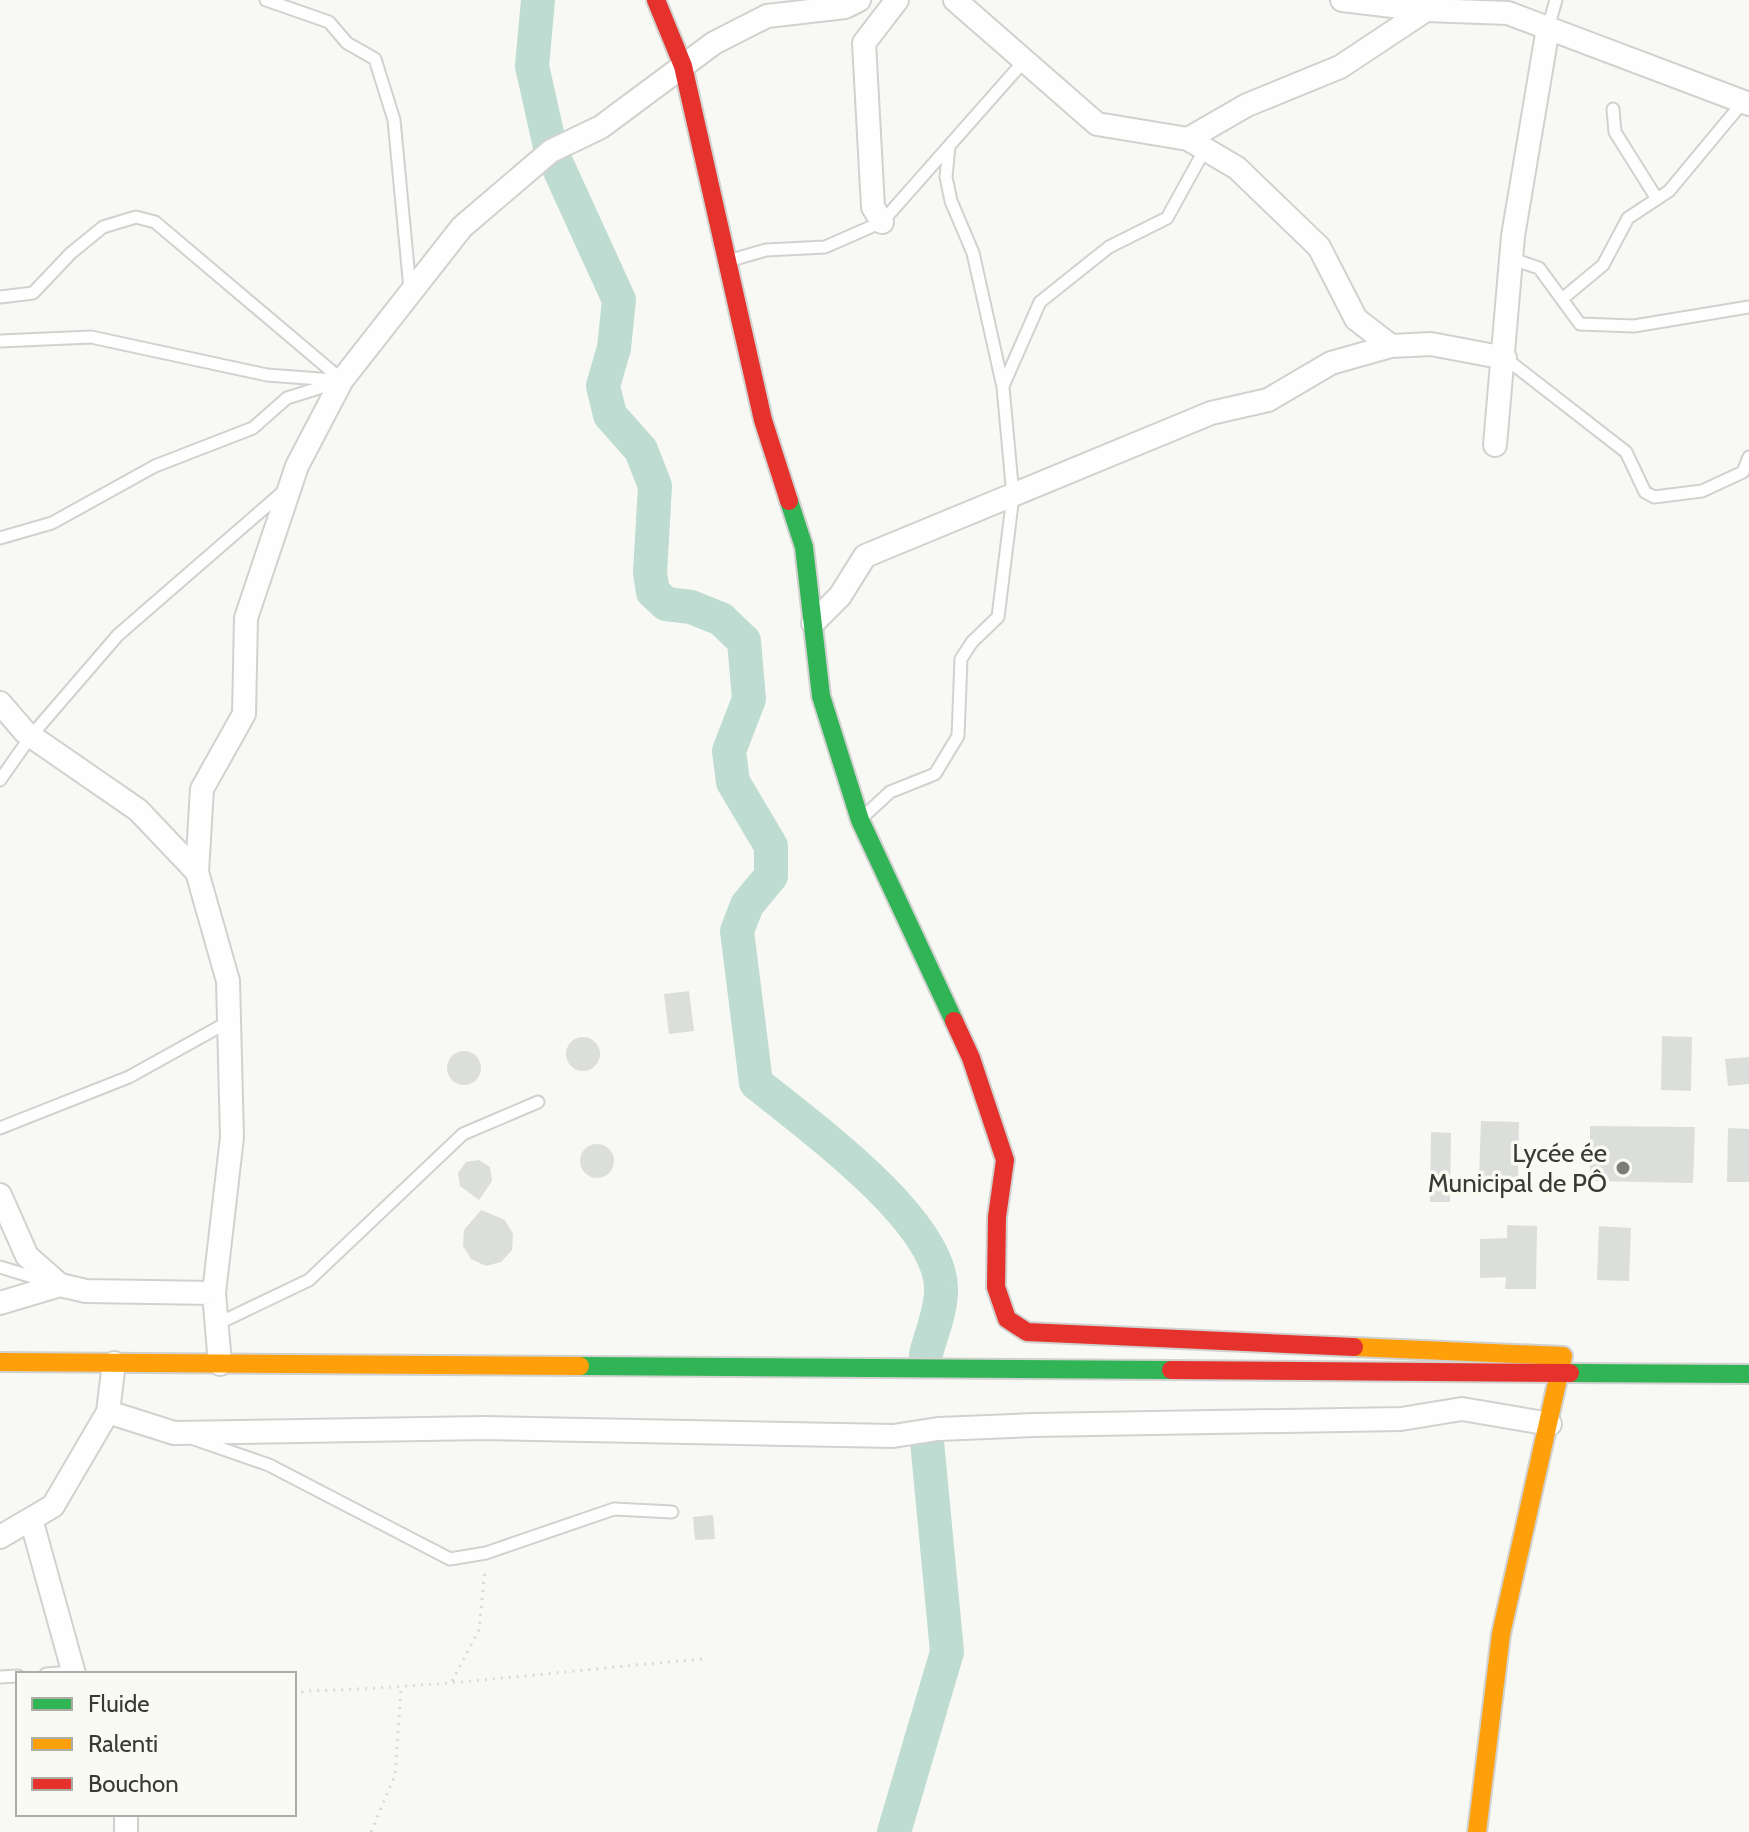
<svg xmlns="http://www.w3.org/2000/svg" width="1749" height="1832" font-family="Cabin,sans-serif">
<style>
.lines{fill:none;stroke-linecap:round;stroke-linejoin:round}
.river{stroke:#bedcd1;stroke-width:34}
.building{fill:#dcdedb}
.lane-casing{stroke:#d1d2cf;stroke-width:15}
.street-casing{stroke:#d1d2cf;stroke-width:26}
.fast-casing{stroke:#d1d2cf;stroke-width:22}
.slow-casing{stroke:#d1d2cf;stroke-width:22}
.jam-casing{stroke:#d1d2cf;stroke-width:22}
.path{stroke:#dadada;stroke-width:3;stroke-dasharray:2 6;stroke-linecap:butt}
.lane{stroke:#fefefe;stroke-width:11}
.street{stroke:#fefefe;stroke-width:22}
.fast{stroke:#30b455;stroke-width:18}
.slow{stroke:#ff9f0a;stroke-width:18}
.jam{stroke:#e5322d;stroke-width:18}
.poi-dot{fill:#7c7c79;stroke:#f9fbf3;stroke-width:3}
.labels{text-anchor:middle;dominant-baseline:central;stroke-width:7;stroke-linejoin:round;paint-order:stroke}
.poi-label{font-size:26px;fill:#393936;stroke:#f9fbf3;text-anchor:end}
</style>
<rect width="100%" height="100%" fill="#f8f9f5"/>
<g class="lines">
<path class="river" d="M538 0 532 66 551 151 619 300 614 348 603 386 610 415 641 450 655 486 650 573 653 592 666 604 691 607 721 619 744 641 749 699 729 751 733 782 771 846V876L747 905 737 931 756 1083C807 1124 940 1220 941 1288 942 1309 931 1334 926 1354
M894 1832 947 1652 927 1441"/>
</g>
<path class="building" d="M689 991 694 1031 669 1034 664 994Z
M1662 1036 1692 1037 1691 1091 1661 1090Z
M566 1054a17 17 0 1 1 34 0a17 17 0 1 1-34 0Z
M447 1068a17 17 0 1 1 34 0a17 17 0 1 1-34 0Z
M1749 1057V1084L1728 1086 1725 1059Z
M1481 1121 1519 1122 1518 1179 1479 1178Z
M1590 1126 1695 1127 1693 1183 1590 1181Z
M1728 1128 1749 1129V1182H1727Z
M1431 1132 1451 1133 1450 1202H1430Z
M580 1161a17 17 0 1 1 34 0a17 17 0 1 1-34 0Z
M479 1160 490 1167 492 1181 479 1200 460 1186 458 1173 466 1162Z
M481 1210 505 1220 513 1234 512 1250 501 1262 486 1266 471 1259 463 1246 464 1230Z
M1507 1225 1537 1226 1536 1289H1505L1506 1277 1480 1278V1239L1507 1238Z
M1599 1226 1631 1228 1629 1281 1597 1280Z
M713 1515 715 1539 695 1540 693 1517Z"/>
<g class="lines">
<defs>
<path id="lane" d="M266 0 329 22 347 43 375 59 394 120 410 289
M1548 28 1556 0
M1613 109 1615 132 1657 199
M1512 259 1539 268 1580 324 1634 326 1749 307
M728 261 766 250 825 247 882 222 1024 61
M0 297 33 293 71 253 103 227 136 217 155 222 342 380
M1562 299 1603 265 1628 218 1669 191 1743 102
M0 341 91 337 267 375 334 380
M1505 358 1626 452 1645 492 1654 497 1702 491 1743 472 1749 457
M1003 386 1040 302 1109 247 1167 218 1205 149
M0 538 52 523 155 466 253 428 287 398 338 382
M0 780 31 736 118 635 284 491
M863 817 890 792 935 774 958 736 961 659 972 642 998 617 1013 496 1003 387 973 253 951 201 946 177 949 146
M0 1128 129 1077 228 1022
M0 1267 49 1282
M217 1324 309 1280 463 1134 538 1102
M194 1439 269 1465 450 1559 486 1553 614 1509 672 1512
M46 1674 72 1672
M0 1677 18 1676"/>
<path id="street" d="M955 0 1097 124 1188 139 1237 168 1319 247 1356 319 1391 346
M1342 0 1426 10 1508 13 1749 104
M1188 139 1247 105 1340 67 1426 10
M882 222 873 207 864 43 897 0
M1495 445 1513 236 1548 28
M813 623 840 596 865 556 1211 413 1268 400 1331 363 1391 346 1431 344 1505 358
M0 703 25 732 138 810 197 872
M0 1195 27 1256 60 1285
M0 1303 60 1285 86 1291 214 1293
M220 1364 214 1293 232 1137 228 981 197 872 202 789 244 714 246 618 297 466 342 380 462 227 551 151 601 127 714 43 767 16 845 7 859 0
M108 1412 174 1433 485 1428 893 1436 938 1429 1034 1425 1401 1419 1462 1409 1550 1424
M31 1519 74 1674
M0 1537 53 1506 108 1412 114 1363
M126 1832V1814"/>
<path id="fast" d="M789 501 804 547 821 696 860 820 954 1021
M580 1366 1171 1370
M1570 1373 1749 1374"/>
<path id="slow" d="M1354 1347 1563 1356 1501 1634 1477 1832
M0 1362 580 1366"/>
<path id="jam" d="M656 0 683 66 763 420 789 501
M954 1021 971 1058 1005 1160 997 1217 996 1287 1007 1319 1027 1332 1354 1347
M1171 1370 1570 1373"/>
</defs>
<use href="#lane" class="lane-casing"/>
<use href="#street" class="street-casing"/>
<use href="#fast" class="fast-casing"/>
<use href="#slow" class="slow-casing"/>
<use href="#jam" class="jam-casing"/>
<path class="path" d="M452 1681 479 1630 485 1569
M294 1695 304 1691C437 1688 570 1670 703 1659
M371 1832 395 1775 401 1689"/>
<use href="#lane" class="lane"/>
<use href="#street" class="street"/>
<use href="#fast" class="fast"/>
<use href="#slow" class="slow"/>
<use href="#jam" class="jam"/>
</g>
<circle class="poi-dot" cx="1623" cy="1168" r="8"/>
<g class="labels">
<g class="poi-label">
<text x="1607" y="1153">Lycée ée<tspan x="1607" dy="30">Municipal de PÔ</tspan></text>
</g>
</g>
<rect x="16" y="1672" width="280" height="144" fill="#f9fbf3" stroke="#acada7" stroke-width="2"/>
<rect x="32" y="1698" width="40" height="12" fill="#30b455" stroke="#acada7" stroke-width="2"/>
<text x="88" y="1712" font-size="24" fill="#393936">Fluide</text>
<rect x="32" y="1738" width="40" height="12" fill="#ff9f0a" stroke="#acada7" stroke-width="2"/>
<text x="88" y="1752" font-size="24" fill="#393936">Ralenti</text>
<rect x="32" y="1778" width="40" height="12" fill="#e5322d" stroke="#acada7" stroke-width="2"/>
<text x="88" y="1792" font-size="24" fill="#393936">Bouchon</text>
</svg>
